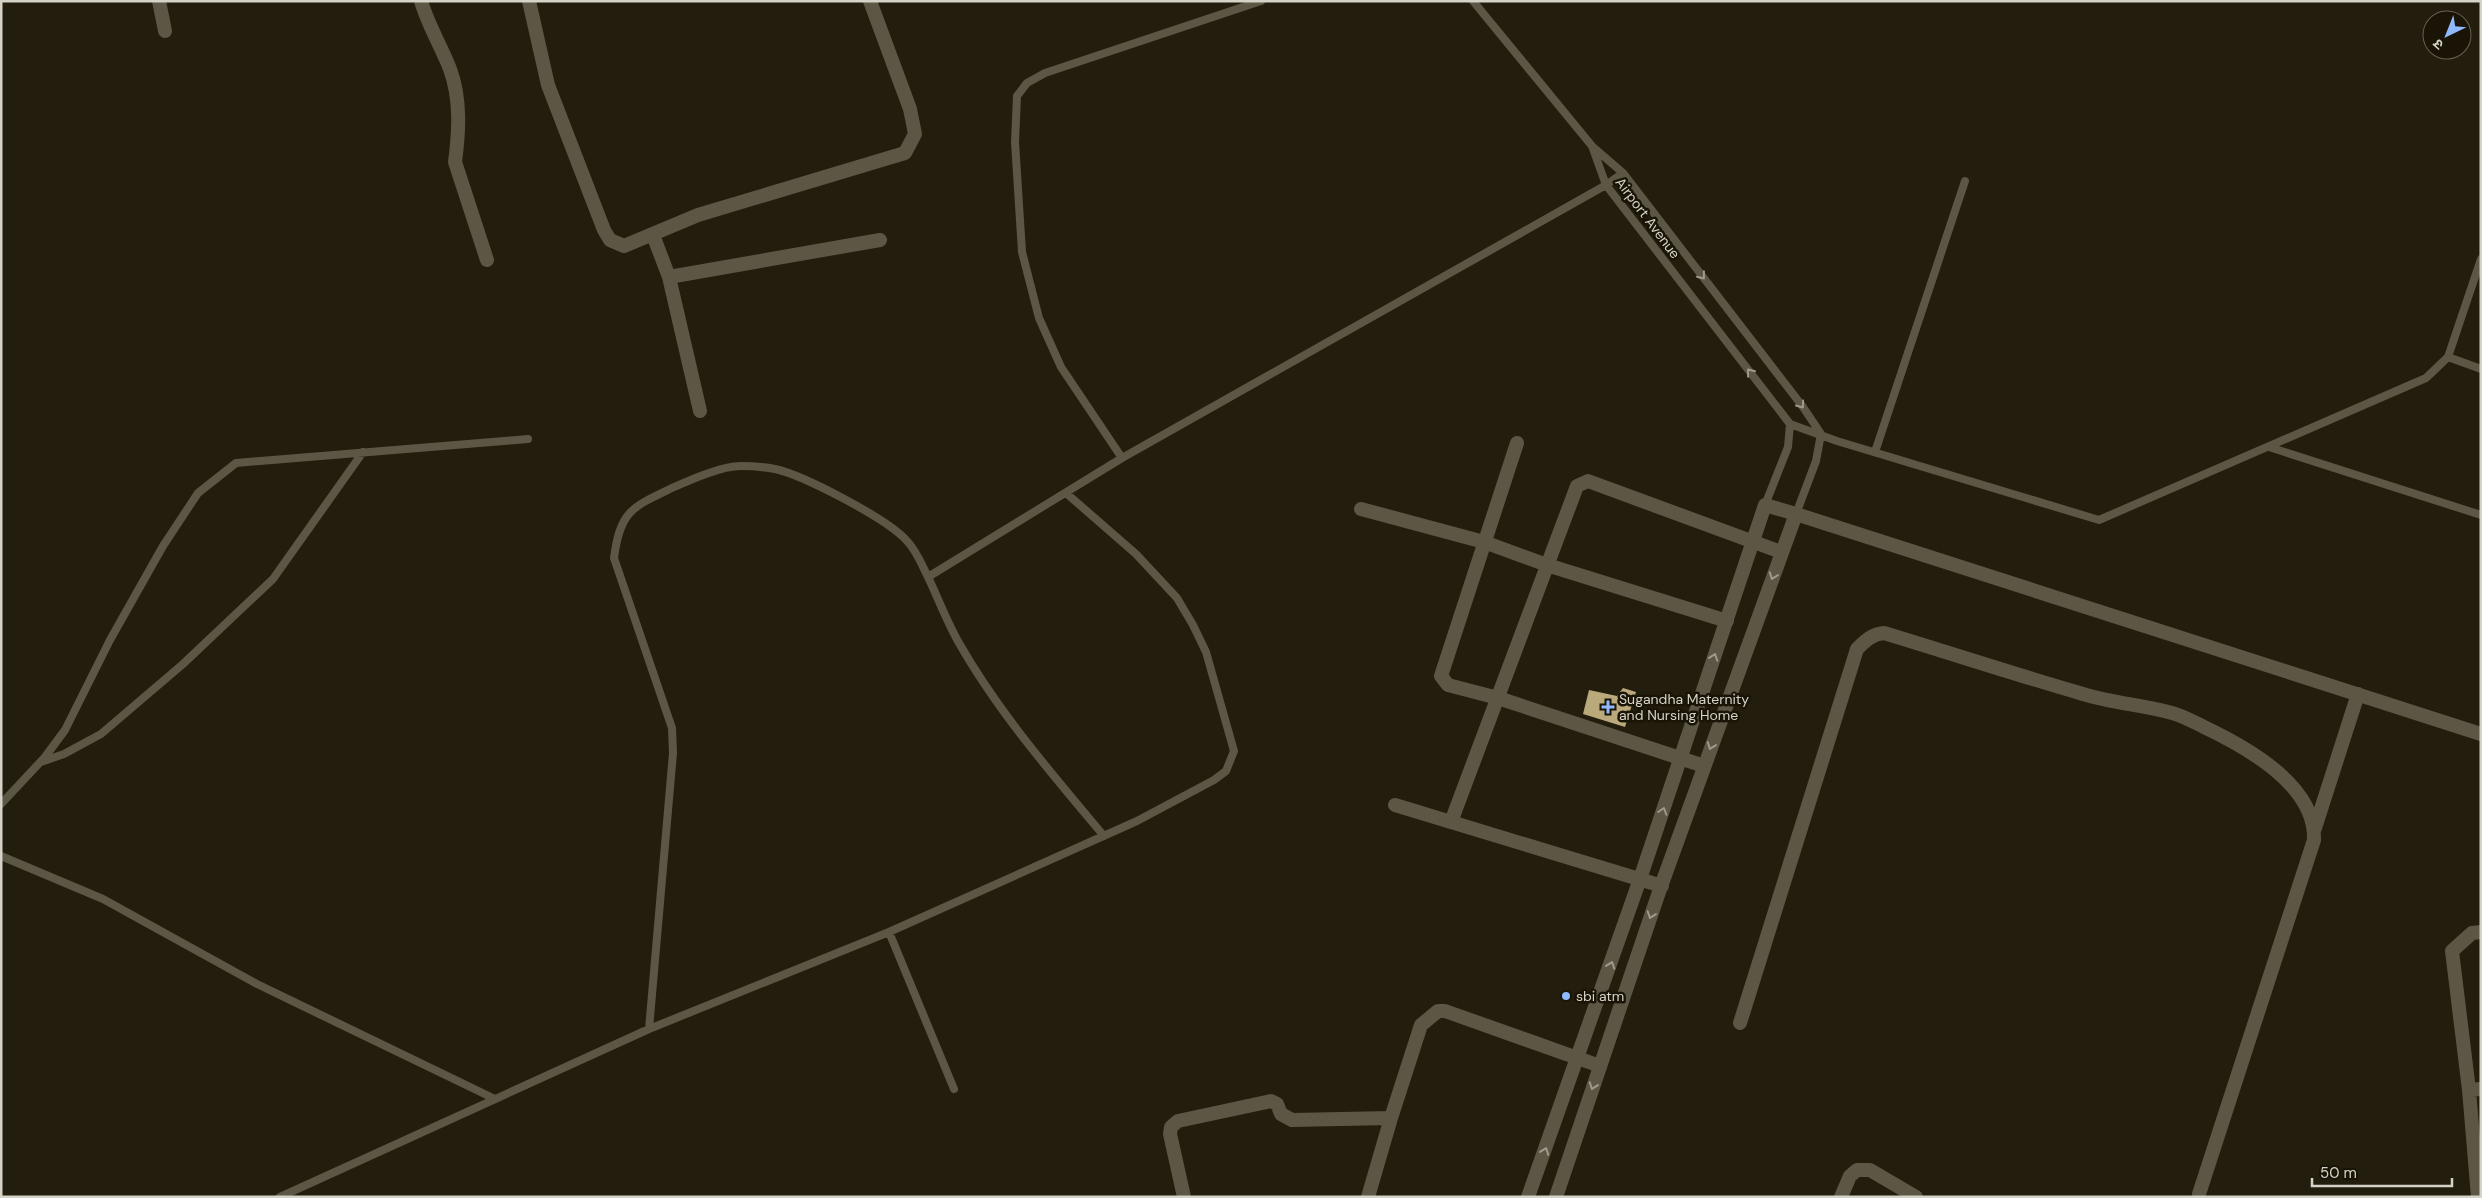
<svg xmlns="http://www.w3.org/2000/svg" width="2482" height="1198" font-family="'DM Sans','Noto Sans Devanagari',sans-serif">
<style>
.building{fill:#baa97b}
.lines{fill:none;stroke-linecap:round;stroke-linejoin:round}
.service{stroke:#5c5645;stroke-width:8}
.minor{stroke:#5c5645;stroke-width:14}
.tertiary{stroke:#5c5645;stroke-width:14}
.oneway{stroke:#9f9a8d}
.poi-dot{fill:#8fb8fd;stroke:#1a1406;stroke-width:2}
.labels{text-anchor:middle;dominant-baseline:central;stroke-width:5;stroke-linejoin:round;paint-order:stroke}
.street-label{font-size:14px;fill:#d5d2c8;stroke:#1a1406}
.poi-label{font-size:14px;fill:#d5d2c8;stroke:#1a1406;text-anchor:start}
</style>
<rect width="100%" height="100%" fill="#231d0e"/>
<path class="building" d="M1623 688 1636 692 1625 727 1583 714 1589 690 1617 696Z"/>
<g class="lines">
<path class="service" d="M1473 1 1592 146 1606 185 1790 424
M1593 147 1623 173 1803 407 1821 434 1816 461 1796 514
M2448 357 2481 369
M1790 424 1837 441 2099 520 2426 378 2448 357 2481 259
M2269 447 2481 515
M1875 452 1965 181
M1122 458 1061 367 1039 318 1022 252 1015 142 1017 96 1027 83 1045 73 1261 1
M1765 505 1788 447 1790 424
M928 577C938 598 947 622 959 643 999 713 1052 774 1104 836
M41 762 64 754 101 734 183 664 273 579 363 452
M1 804 45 757 65 730 110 640 163 546 198 493 236 463 528 439
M1 856 103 899 257 984 495 1099
M889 932 954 1089
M649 1029 673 753 672 728 614 558C620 511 632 507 672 488 690 480 721 466 741 466 751 466 764 467 775 469 803 475 888 519 907 541 916 550 922 565 928 577L1122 458 1606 185 1623 173
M280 1197 649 1029 889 932 1137 821 1214 780 1226 771 1234 751 1206 652 1193 625 1177 598 1136 554 1066 493"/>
<path class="minor" d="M159 1 165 31
M421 1C428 25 441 46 450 69 461 99 459 132 455 162L487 260
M529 1 548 85 604 230 610 240 624 246 698 215 905 153 915 134 910 109 870 1
M653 235 669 277 880 240
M669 277 700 411
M1517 443 1441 676 1448 685 1498 698 1704 766
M1361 509 1484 542 1547 565 1727 621
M1796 514 2481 734
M1395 805 1662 886
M1451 822 1577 486 1588 481 1781 552
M2315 828 2358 694
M2481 932 2472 933 2452 951 2469 1090 2481 1089
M1740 1023 1857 649C1865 641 1872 634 1884 633 1950 653 2017 675 2083 694 2112 703 2143 705 2172 713 2183 716 2194 722 2204 727 2246 747 2316 785 2314 840L2199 1194
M2469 1090 2478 1197
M1184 1197 1170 1134 1171 1127 1178 1121 1271 1101 1277 1104 1281 1114 1292 1120 1391 1118 1421 1025 1438 1011H1445L1600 1066
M1368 1197 1391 1118
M1841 1197 1850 1176 1857 1170H1870L1916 1197"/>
<path class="tertiary" d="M1528 1197 1640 879 1765 505 1796 514 1660 889 1556 1197"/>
</g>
<defs><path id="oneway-chevron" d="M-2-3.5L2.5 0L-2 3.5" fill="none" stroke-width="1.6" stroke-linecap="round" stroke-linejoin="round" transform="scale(1.25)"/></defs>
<g class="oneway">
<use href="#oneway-chevron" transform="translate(1702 276) rotate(52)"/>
<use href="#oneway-chevron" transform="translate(1750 372) rotate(-128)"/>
<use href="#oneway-chevron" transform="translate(1801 405) rotate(54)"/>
<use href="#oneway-chevron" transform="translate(1773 576) rotate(110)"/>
<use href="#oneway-chevron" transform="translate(1714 657) rotate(-71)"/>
<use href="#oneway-chevron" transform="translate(1711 746) rotate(110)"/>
<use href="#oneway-chevron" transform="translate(1663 811) rotate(-72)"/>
<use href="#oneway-chevron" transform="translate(1651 915) rotate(109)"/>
<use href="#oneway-chevron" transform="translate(1611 965) rotate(-71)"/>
<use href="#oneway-chevron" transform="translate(1593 1086) rotate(109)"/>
<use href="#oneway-chevron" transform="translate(1545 1151) rotate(-70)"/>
</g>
<g class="poi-dot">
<path d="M1605.5 699.5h5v5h5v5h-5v5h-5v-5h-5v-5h5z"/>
<circle cx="1566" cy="996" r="5"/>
</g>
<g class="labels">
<g class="street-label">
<text transform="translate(1648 218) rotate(53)">Airport Avenue</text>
</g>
<g class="poi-label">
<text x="1619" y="699">Sugandha Maternity<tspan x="1619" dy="16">and Nursing Home</tspan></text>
<text x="1576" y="996">sbi atm</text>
</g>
</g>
<rect width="2482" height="1198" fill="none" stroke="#d5d2c8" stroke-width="5"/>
<g transform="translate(2447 35) rotate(223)"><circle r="24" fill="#1a1406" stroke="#656054"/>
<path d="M0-4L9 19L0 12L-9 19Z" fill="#8fb8fd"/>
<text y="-8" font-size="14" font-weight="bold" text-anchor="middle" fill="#d5d2c8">उ</text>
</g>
<path d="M2312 1178v8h140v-8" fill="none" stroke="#d5d2c8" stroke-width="2.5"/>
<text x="2320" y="1178" font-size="15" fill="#d5d2c8" stroke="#1a1406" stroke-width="4" paint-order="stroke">50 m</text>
</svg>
